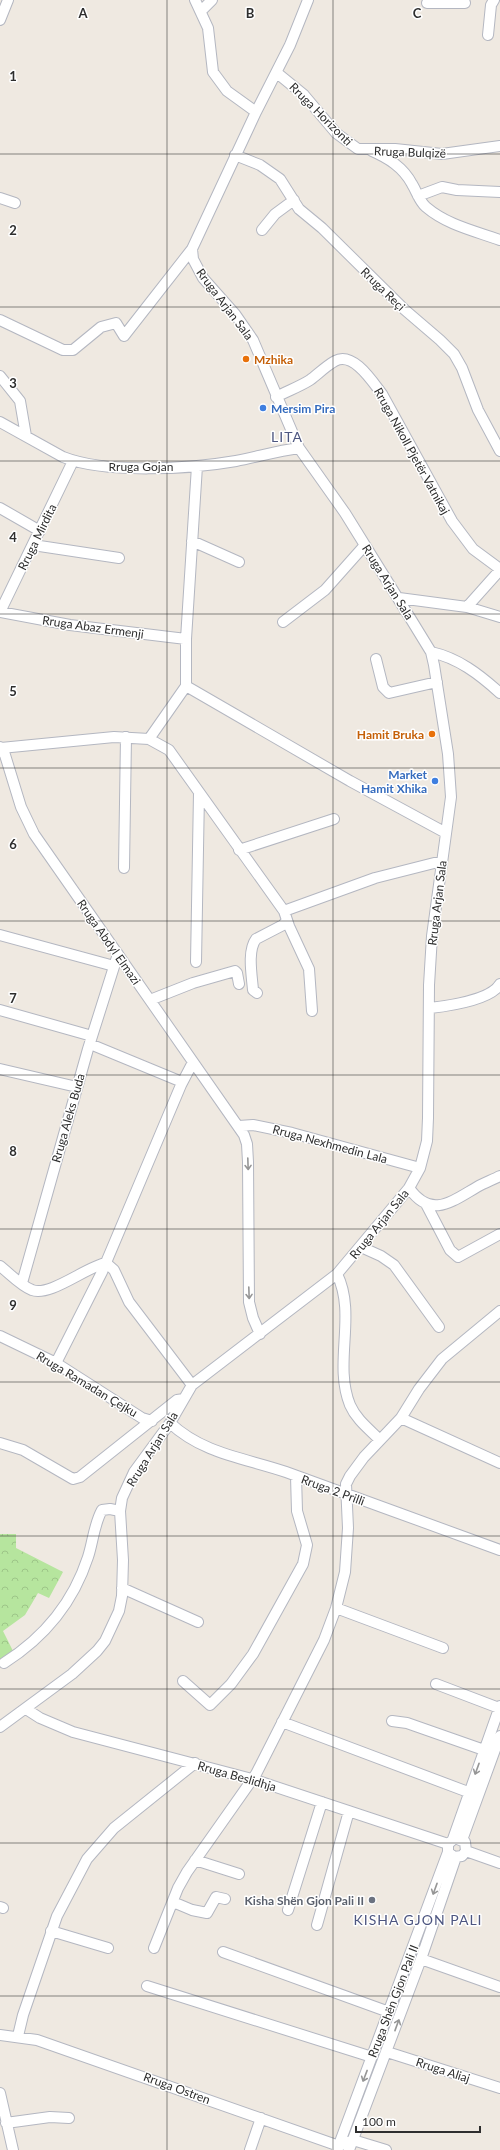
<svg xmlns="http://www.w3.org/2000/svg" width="500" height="2150" font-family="Lato,sans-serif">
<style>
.park{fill:url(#park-crowns)}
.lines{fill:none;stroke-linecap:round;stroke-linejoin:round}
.minor-casing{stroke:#b4b7c1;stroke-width:12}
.minor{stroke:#fff;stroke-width:10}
.oneway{stroke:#969696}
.grid{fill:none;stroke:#2e2e2e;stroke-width:1;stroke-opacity:0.55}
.food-dot{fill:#e8710a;stroke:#fff;stroke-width:1.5}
.shop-dot{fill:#3f7fe0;stroke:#fff;stroke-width:1.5}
.worship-dot{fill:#6b7280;stroke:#fff;stroke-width:1.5}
.labels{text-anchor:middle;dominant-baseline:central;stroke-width:3;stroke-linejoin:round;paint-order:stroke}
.street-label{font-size:12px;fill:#2e2e2e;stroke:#fff}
.food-label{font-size:12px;font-weight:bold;fill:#c56008;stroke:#fff;text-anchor:start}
.shop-label{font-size:12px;font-weight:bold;fill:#366cbe;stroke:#fff;text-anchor:start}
.worship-label{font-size:12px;font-weight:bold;fill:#5b616d;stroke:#fff;text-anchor:end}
.quarter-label{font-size:14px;letter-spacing:1px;fill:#4d5680;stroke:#fff}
.grid-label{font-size:13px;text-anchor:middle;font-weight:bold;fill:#2e2e2e;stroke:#fff;stroke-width:3;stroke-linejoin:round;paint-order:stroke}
</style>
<defs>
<pattern id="park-crowns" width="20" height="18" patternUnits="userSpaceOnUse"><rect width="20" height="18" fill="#b6e59e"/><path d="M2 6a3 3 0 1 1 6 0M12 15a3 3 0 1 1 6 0" fill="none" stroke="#9dc588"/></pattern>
</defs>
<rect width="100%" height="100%" fill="#efe9e1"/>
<path class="park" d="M0 1534H16V1548L63 1572 49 1598 38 1593 25 1615 3 1631 13 1651 0 1662Z"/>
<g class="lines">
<defs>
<path id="minor" d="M195 0 208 28 213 72 227 91 256 112
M427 3H465L464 0
M201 11 212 0
M0 20 8 0
M488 35 491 5 494 0
M277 73 304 95 336 133 358 149H395L442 154 500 146
M372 151C388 158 403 167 412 184 417 192 419 201 426 207 447 225 475 231 500 240
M235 155 260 165 280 179 299 209 322 228 405 310 440 340 454 354 462 368 478 410 500 451
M418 196 442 187 457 190 500 192
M0 198 15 203
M262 230 275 214 294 200
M0 320 63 350H73L101 327 116 323 124 336 192 249
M0 376 20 401 26 436
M276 397C287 391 299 387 310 380 318 374 326 366 335 361 353 351 372 381 382 394L452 521 473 549 500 569
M0 422 63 457C106 474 190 469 236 461 257 457 277 451 299 448
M0 508 40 531
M192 541 239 562
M33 545 119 558
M399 598 467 607 500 617
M467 607 500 570
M0 612 70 625 186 639
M0 612 73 461
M283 622 325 590 365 545
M431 652C458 658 479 674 500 693
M376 659 383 687 389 693 437 682
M186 686 350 781 446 833
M149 739 186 686V639L197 466
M0 747 5 755 21 807 34 834 244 1135 247 1144 248 1162 249 1302 253 1318 260 1334
M1 748 114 737 149 739 169 750 284 911 289 926 309 969 312 1011
M239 850 334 819
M124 868 126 737
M284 911 375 878 442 861
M0 935 114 966
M196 962 199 793
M257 993 253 990C252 976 247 951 256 939L283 925 287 920
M150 1000 193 983 235 971 237 973 239 984
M430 1008C447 1006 491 1000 500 984
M0 1010 92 1036
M90 1044 182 1082
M0 1069 77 1087
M239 1126 253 1125 292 1133 420 1168
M409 1188C431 1219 451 1202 477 1187 484 1183 492 1180 500 1176
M426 1204 450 1250 458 1257 500 1234
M361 1247 381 1256 394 1265 439 1327
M0 1266C9 1273 21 1286 32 1290 50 1297 86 1267 106 1263L114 1270 129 1302 192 1385
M337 1274C357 1315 333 1363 350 1405 356 1419 369 1429 380 1440
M22 1283 88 1049 118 954
M0 1336 56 1363 142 1418 152 1421
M56 1363 102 1272 181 1085 193 1062
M401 1418 500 1463
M170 1423C203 1454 245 1458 286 1472 357 1498 429 1524 500 1550
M0 1443 23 1450 73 1479 80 1477 177 1400 184 1399
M122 1588 198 1622
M336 1608 443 1648
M4 1663C45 1637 73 1603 88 1557 93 1542 94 1524 102 1510L110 1509 120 1511
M183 1681 210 1705 231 1684 253 1654 303 1564 307 1545 297 1511 296 1476
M436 1684 499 1708
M26 1709 40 1718 73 1732 252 1779 448 1844
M392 1721 407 1723 484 1750
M282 1722 468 1792
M0 1727 72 1674 97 1651 105 1641 119 1611 122 1596 123 1560 120 1511 122 1498 134 1472 170 1423 192 1385 337 1274 409 1188 420 1168 427 1141 428 1118 429 985 432 936 451 797 448 754 434 665 431 652 412 621 345 513 299 448 253 340 235 314 203 278 193 259 192 249 256 112 290 45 308 0
M453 1839 500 1706
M462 1840 500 1736
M466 1851 500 1863
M195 1860 239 1874
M173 1902 192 1910 207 1913 216 1897 225 1899
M0 1907 3 1908
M288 1910 322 1802
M317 1925 349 1811
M51 1931 108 1948
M154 1948 178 1888 187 1872 256 1774 324 1640 336 1608 345 1572 348 1528 346 1484 350 1476 364 1457 401 1418 419 1389 442 1359 500 1311
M223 1952 389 2012
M421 1959 500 1987
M147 1986 372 2057
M0 2035 37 2040 339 2146 353 2140
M18 2036 23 2015 57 1916 87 1859 114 1828 195 1763
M387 2052 500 2088
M0 2093 13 2150
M6 2123 50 2117 69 2118
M353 2140 386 2150
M250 2150 261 2118
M337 2150 448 1852V1844L455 1838 465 1842 466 1851 462 1856 454 1857 448 1852
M349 2150 421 1959 456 1857"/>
</defs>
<use href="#minor" class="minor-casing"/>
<use href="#minor" class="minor"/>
</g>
<defs><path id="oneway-shaft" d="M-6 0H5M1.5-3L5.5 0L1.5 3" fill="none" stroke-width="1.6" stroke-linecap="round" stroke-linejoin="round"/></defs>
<g class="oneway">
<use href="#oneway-shaft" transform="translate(248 1164) rotate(88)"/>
<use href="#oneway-shaft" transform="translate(249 1293) rotate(88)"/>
<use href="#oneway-shaft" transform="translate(477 1769) rotate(110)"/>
<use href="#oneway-shaft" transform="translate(435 1889) rotate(110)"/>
<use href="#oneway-shaft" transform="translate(397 2025) rotate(-70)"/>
<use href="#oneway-shaft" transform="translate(365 2076) rotate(111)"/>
</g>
<path class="grid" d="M167 0V2150M333 0V2150M0 154H500M0 307H500M0 461H500M0 614H500M0 768H500M0 921H500M0 1075H500M0 1229H500M0 1382H500M0 1536H500M0 1689H500M0 1843H500M0 1996H500"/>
<g class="food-dot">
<circle cx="246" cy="359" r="4"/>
<circle cx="432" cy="734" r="4"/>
</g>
<g class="shop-dot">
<circle cx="263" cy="408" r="4"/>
<circle cx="435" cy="781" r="4"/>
</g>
<circle class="worship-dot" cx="372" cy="1900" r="4"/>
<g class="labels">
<g class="street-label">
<text transform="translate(321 114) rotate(45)">Rruga Horizonti</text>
<text transform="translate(410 152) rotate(2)">Rruga Bulqizë</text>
<text transform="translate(383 289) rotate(44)">Rruga Reçi</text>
<text transform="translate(225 304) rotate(53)">Rruga Arjan Sala</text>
<text transform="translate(412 451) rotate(61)">Rruga Nikoll Pjetër Vatnikaj</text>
<text x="141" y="466">Rruga Gojan</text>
<text transform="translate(37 537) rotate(-64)">Rruga Mirdita</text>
<text transform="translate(388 582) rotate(58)">Rruga Arjan Sala</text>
<text transform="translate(93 627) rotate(8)">Rruga Abaz Ermenji</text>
<text transform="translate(437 903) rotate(-83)">Rruga Arjan Sala</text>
<text transform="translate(109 942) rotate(55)">Rruga Abdyl Elmazi</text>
<text transform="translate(68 1118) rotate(-74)">Rruga Aleks Buda</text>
<text transform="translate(330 1144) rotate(15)">Rruga Nexhmedin Lala</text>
<text transform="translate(379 1224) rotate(-51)">Rruga Arjan Sala</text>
<text transform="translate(87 1384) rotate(31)">Rruga Ramadan Çejku</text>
<text transform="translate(152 1449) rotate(-58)">Rruga Arjan Sala</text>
<text transform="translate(333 1490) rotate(20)">Rruga 2 Prilli</text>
<text transform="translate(237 1776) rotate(16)">Rruga Beslidhja</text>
<text transform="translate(393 2001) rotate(-69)">Rruga Shën Gjon Pali II</text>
<text transform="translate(443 2070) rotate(18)">Rruga Aliaj</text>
<text transform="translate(177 2088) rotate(20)">Rruga Ostren</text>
</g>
<g class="food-label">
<text x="254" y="359">Mzhika</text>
<text x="424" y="734" text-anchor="end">Hamit Bruka</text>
</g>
<g class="shop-label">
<text x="271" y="408">Mersim Pira</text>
<text x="427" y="774" text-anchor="end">Market<tspan x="427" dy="14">Hamit Xhika</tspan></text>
</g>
<g class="worship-label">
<text x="364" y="1900">Kisha Shën Gjon Pali II</text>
</g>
<g class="quarter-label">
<text x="287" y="436">LITA</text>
<text x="418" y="1919">KISHA GJON PALI</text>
</g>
</g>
<g class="grid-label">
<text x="83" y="18">A</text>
<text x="250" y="18">B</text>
<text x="417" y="18">C</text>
<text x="13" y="81">1</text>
<text x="13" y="235">2</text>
<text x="13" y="388">3</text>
<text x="13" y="542">4</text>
<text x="13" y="696">5</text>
<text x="13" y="849">6</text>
<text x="13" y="1003">7</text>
<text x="13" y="1156">8</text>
<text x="13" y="1310">9</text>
</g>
<path d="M356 2126v6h124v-6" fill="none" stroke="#2e2e2e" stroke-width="2"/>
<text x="362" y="2126" font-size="12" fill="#2e2e2e" stroke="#ffffff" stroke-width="3" paint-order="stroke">100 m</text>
</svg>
